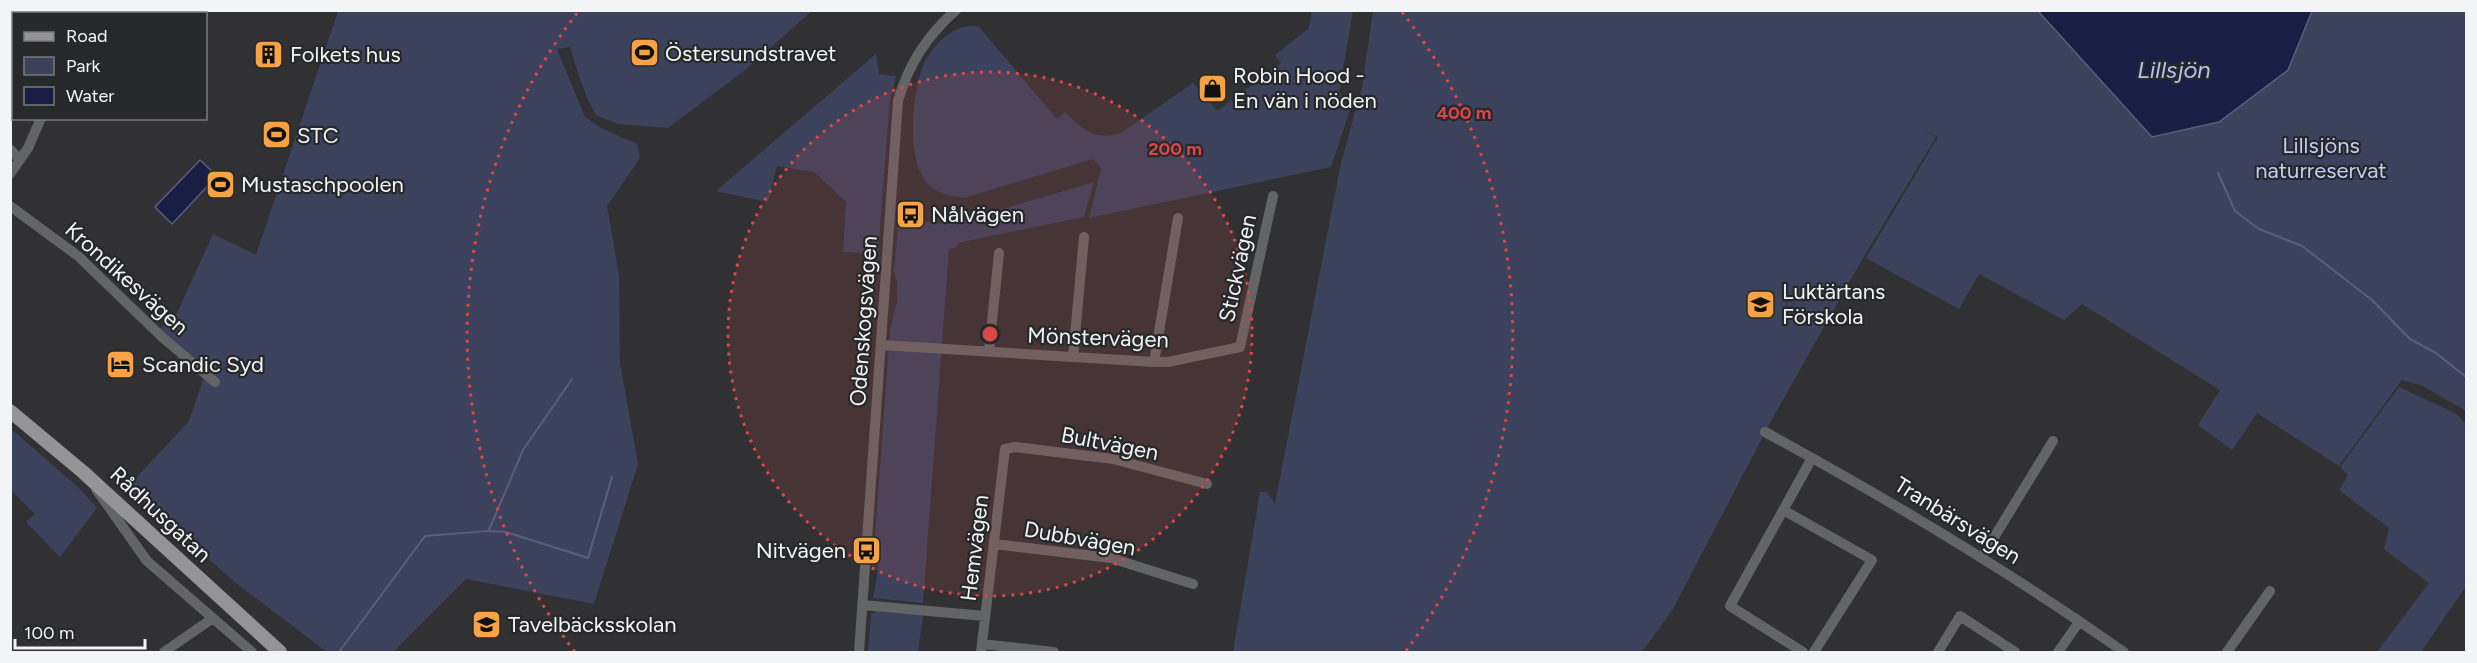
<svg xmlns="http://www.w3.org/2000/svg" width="2477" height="663" viewBox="0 0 2477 663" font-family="Figtree,sans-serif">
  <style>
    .green { fill: #3c425c }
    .water { fill: #191e45; stroke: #5a5e7a; stroke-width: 1.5 }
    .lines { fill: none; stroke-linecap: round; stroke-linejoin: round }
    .stream { stroke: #5a5e7a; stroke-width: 2 }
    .minor { stroke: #636465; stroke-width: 10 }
    .major { stroke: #949497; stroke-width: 14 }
    .ring { fill: none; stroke: #da4747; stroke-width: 3; stroke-dasharray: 3 6 }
    .labels { text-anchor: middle; stroke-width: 4.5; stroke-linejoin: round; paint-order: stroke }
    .poi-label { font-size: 22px; fill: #f3f4f5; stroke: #27282a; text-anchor: start }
    .park-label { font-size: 22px; fill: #c3cdf9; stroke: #27282a }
    .street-label { font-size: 22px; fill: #f3f4f5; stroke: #27282a }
    .water-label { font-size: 24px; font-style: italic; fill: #b2bff8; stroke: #27282a }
    .centre { fill: #da4747; stroke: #27282a; stroke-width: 3 }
    .ring-label { font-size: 18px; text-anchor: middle; font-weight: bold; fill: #da4747; stroke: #27282a; stroke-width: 4.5; stroke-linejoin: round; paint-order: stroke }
  </style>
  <rect width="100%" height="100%" fill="#313134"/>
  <path class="green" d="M11,10L68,11L67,13L14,14V93H11Z
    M338,11H812L744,71L668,128L618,124L596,115C584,94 577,71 570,47L557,49L585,117L601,128L637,144L640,158L607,206L619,276L620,363L638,464L594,604L466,579L393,652H327L236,583L127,488L189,421L205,374L157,332L177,313L213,234L256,255Z
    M1312,11H1353L1339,92L1350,110L1331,167L1089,218L1101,168L1093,159L964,198C952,196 940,195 930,186C905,164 912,93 923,66C932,45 956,21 979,27L1057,119L1065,112C1083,130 1095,141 1121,133L1193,83L1217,111L1281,63L1275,55L1309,28Z
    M1373,11H2466V411L2423,386L2402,380L2339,466L2257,413L2232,450L2198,425L2220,390L2082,304L2064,320L1979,274L1959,309L1866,258L1938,137L1922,129L1936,137L1863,258L1771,421L1673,609L1642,652H1233L1260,492H1267L1275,504L1341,163L1362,87Z
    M876,54L879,74L896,76L890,100L878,254L843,252L846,202L814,172L777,166L768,202L716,191Z
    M1094,182L1084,217L958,243L957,247L949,249L923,603L873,598C877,576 882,557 875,535L890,330L897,301V283L894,270L898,225H902L897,224L902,219L948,224L959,222Z
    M2399,387L2455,413L2466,424V586L2421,652H2377L2429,583L2384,549L2389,528L2339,490L2348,475L2340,467Z
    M10,428L78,487L97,508L60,557L26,522L35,514L11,490Z
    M877,612L923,615L918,652H868L871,614Z"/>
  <path class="water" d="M2038,11H2312L2288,70L2219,122L2152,137Z
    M200,160L217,176L172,224L155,207Z"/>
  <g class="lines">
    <path class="stream" d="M2218,173L2235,211L2259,229L2302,246L2372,300L2410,339L2436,353L2466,377
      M489,530L523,450L572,379
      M339,652L425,536L488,531L506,532L588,558L612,477"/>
    <path class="minor" d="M81,14L82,10
      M10,149L20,160
      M10,174L28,148L41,118
      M10,206L78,256L162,337L215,382
      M881,345L1154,362H1168L1240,347L1273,196
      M989,351L999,253
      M1073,357L1084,237
      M1154,362L1178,218
      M1765,432C1890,500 2007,570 2124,652
      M96,489L147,561L252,652
      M1783,510L1872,560L1814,652
      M994,544L1111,558L1193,584
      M1982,557L2053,441
      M862,605L985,616
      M982,644L1054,652
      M164,652L213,618
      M859,652L898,101C909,63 927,36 956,10
      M981,652L1005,449L1015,447L1113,459L1207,484
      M1803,652L1730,606L1812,458
      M1938,652L1960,616L2015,652
      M2058,652L2079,622
      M2227,652L2270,591"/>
    <path class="major" d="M10,411L83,472L280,652"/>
  </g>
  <circle cx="990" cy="334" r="262" fill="#da4747" fill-opacity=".12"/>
  <g class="ring">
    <circle cx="990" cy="334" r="262"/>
    <path d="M575 652A523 523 0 0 1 578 12M1402 12A523 523 0 0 1 1405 652"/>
  </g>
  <defs>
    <symbol id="stadium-square" viewBox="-11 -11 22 22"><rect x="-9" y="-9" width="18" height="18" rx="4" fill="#f6a247" stroke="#27282a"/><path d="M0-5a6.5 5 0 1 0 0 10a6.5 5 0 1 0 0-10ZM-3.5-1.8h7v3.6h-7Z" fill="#111"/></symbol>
    <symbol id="building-square" viewBox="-11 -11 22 22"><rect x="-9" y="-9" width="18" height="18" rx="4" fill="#f6a247" stroke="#27282a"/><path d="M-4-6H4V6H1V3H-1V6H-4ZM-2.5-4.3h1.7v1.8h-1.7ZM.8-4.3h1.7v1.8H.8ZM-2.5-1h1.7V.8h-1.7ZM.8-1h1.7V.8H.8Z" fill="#111"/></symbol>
    <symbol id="shop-square" viewBox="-11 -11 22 22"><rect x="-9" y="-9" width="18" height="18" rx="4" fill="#f6a247" stroke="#27282a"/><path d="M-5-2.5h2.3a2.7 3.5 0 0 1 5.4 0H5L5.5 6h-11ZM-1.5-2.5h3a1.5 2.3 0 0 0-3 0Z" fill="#111"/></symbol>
    <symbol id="bus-square" viewBox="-11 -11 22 22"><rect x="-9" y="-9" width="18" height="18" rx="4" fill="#f6a247" stroke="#27282a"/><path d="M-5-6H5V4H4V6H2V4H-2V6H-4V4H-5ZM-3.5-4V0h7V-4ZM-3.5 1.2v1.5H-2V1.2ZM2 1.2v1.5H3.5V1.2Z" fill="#111"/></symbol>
    <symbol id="school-square" viewBox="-11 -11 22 22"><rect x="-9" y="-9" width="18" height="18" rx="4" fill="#f6a247" stroke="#27282a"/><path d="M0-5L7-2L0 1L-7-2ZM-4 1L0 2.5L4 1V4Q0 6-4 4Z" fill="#111"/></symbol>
    <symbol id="hotel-square" viewBox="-11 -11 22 22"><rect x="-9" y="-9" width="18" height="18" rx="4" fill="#f6a247" stroke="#27282a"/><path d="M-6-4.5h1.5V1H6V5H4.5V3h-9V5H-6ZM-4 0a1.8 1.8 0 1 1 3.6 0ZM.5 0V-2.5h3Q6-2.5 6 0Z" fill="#111"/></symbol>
  </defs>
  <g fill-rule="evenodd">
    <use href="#stadium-square" x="628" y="36" width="33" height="33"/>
    <use href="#building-square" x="252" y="38" width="33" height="33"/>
    <use href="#shop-square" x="1196" y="72" width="33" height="33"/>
    <use href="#stadium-square" x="260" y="118" width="33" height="33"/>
    <use href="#stadium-square" x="204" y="168" width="33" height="33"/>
    <use href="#bus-square" x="894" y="198" width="33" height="33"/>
    <use href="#school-square" x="1744" y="288" width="33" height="33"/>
    <use href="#hotel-square" x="104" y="348" width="33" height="33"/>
    <use href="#bus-square" x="850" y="534" width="33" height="33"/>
    <use href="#school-square" x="470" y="608" width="33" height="33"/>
  </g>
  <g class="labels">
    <g class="poi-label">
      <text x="665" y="61">Östersundstravet</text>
      <text x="290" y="62">Folkets hus</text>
      <text x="1233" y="83">Robin Hood -<tspan x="1233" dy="25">En vän i nöden</tspan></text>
      <text x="297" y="143">STC</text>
      <text x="241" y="192">Mustaschpoolen</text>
      <text x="931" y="222">Nålvägen</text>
      <text x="1782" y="299">Luktärtans<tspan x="1782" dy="25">Förskola</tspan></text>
      <text x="142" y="372">Scandic Syd</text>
      <text x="846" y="558" text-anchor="end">Nitvägen</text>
      <text x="508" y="632">Tavelbäcksskolan</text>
    </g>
    <g class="park-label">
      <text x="2321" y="153">Lillsjöns<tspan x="2321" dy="25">naturreservat</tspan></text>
    </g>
    <g class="street-label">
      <text transform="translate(1237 268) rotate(-78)" y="8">Stickvägen</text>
      <text transform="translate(127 278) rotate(42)" y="8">Krondikesvägen</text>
      <text transform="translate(863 321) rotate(-86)" y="8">Odenskogsvägen</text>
      <text transform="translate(1098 337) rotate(2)" y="8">Mönstervägen</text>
      <text transform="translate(1110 443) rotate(11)" y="8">Bultvägen</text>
      <text transform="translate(161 514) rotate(43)" y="8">Rådhusgatan</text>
      <text transform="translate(1958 520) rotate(32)" y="8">Tranbärsvägen</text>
      <text transform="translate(1080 538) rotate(10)" y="8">Dubbvägen</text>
      <text transform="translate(974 548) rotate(-83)" y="8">Hemvägen</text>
    </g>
    <g class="water-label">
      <text x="2174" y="78">Lillsjön</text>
    </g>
  </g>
  <circle cx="990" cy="334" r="9" class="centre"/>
  <g class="ring-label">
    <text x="1464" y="119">400 m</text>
    <text x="1175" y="155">200 m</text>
  </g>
  <rect width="2477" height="663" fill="none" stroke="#f3f4f5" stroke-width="24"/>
  <rect x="12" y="12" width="195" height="108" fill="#27282a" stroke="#797a7b" stroke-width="1.5"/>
  <rect x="24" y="32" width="30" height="9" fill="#949497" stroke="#797a7b" stroke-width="1.5"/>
  <text x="66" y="42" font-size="18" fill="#f3f4f5">Road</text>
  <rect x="24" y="57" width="30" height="18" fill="#3c425c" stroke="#797a7b" stroke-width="1.5"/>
  <text x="66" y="72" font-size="18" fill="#f3f4f5">Park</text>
  <rect x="24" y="87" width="30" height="18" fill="#191e45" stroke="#797a7b" stroke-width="1.5"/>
  <text x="66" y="102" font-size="18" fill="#f3f4f5">Water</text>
  <path d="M15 639v9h130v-9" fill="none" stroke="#f3f4f5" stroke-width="3"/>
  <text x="24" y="639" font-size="18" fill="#f3f4f5" stroke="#27282a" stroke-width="4.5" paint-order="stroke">100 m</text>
</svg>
